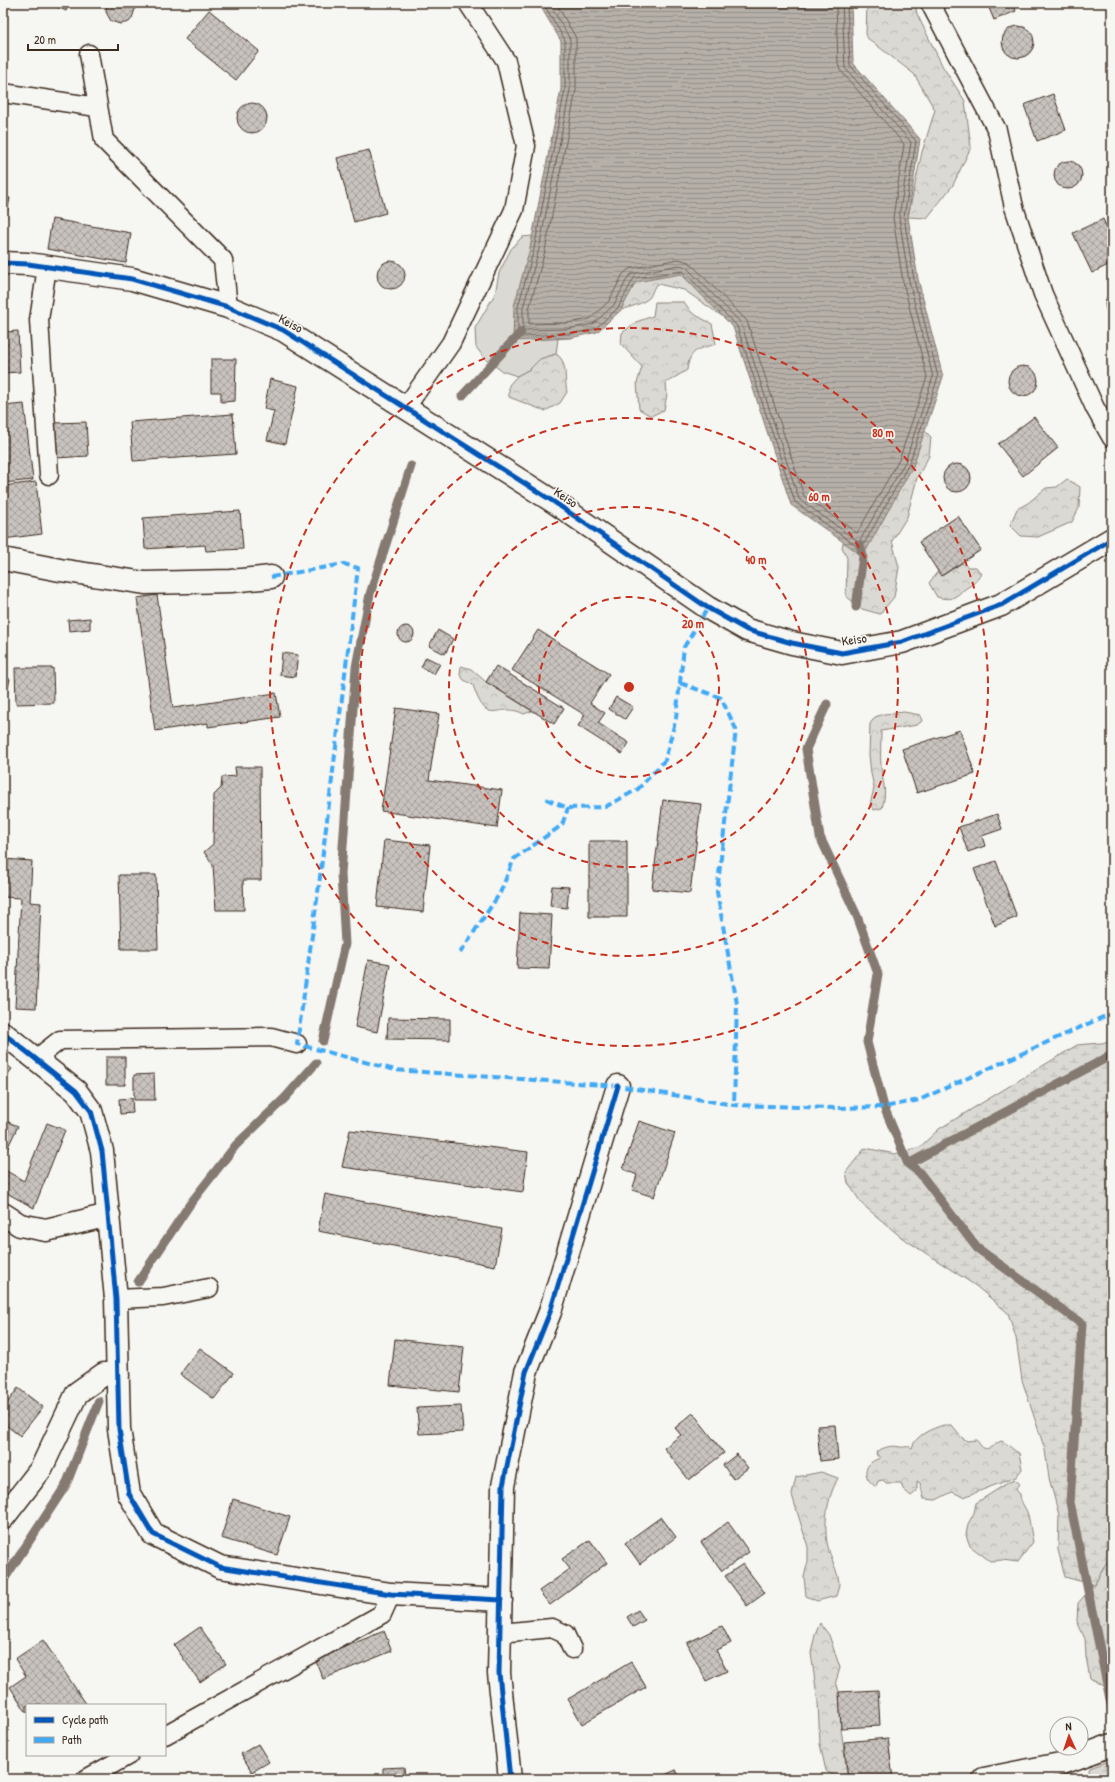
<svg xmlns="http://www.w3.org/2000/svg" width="1115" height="1782" viewBox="0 0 1115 1782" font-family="'Patrick Hand',sans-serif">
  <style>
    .grass { fill: #dad9d3; stroke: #8a8278 }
    .forest { fill: url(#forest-crowns); stroke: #8a8278 }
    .wetland { fill: url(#wetland-marsh); stroke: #8a8278 }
    .water { fill: url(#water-rules); stroke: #857a71 }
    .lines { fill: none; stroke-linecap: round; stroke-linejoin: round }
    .shore { stroke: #6c6056; stroke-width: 1 }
    .stream { stroke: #857a71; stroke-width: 9 }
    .building { fill: url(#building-cross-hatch); stroke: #3b2a1e }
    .lane-casing { stroke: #3b2a1e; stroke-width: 21 }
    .street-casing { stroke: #3b2a1e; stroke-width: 25 }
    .secondary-casing { stroke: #3b2a1e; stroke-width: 25 }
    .lane { stroke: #f6f6f2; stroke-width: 18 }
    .street { stroke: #f6f6f2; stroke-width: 22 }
    .secondary { stroke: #f6f6f2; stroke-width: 22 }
    .quiet { stroke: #3fa9f5; stroke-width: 4; stroke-dasharray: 8 4; stroke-linecap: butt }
    .cycleway-casing { stroke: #f6f6f2; stroke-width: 8 }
    .cycleway { stroke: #0057b8; stroke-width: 5 }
    .ring { fill: none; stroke: #c8321e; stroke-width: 2; stroke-dasharray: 7 5 }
    .labels { text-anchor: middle; stroke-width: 3.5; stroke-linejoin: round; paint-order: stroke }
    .street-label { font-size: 13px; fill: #3b2a1e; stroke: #f6f6f2 }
    .centre { fill: #c8321e; stroke: #f6f6f2; stroke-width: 2 }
    .ring-label { font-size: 12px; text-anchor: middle; font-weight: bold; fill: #c8321e; stroke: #f6f6f2; stroke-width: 3.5; stroke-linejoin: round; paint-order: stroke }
  </style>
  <defs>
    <pattern id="forest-crowns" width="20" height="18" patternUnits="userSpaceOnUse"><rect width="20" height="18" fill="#dad9d3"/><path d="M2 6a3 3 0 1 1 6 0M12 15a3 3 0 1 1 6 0" fill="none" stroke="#bcbab5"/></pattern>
    <pattern id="wetland-marsh" width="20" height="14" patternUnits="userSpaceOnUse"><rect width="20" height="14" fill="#dad9d3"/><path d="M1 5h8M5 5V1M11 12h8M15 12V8" fill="none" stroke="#bcbab5"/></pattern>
    <pattern id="water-rules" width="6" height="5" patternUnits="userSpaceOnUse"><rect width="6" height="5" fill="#b6b0a9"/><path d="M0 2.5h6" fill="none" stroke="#958f89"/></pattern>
    <pattern id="building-cross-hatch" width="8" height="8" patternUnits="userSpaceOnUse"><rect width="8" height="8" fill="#c8c3be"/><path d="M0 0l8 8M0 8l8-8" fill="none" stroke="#a49f9a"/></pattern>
  </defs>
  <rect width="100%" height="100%" fill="#f6f6f2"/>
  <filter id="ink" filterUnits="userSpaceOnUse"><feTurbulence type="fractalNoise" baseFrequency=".025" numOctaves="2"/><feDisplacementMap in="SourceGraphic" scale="8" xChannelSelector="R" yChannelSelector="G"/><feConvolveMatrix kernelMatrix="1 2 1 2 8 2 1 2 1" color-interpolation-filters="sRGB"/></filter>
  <g filter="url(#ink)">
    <path class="grass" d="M533,236L530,248L559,331L556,354L540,359L530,369L517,376L502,371L485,359L476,347L475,328L495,294L499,273L511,249L522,237Z"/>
    <path class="forest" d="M867,3H915L917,14L943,67L965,101L971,147L953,185L927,218L908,217L922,152L935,110L914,74L866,37Z
      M671,252L722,316L684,290L658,284C652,287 653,294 649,298C642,304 630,307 621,310L610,294Z
      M655,302H684L692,313L712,324L716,344C697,350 690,349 687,370L666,383L667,394L664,410L651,416L639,409L637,383L642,367L621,344L622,333L636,322L653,316Z
      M556,354C568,361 564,379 567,392L560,403L545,411L509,397V385L517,376L530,369L540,359Z
      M919,425L931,437L929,456L917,478L907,517L892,541L899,567L894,597L880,614L862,609L846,596L847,558L842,547L845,536Z
      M1067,479L1080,487L1079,508L1072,522L1038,537L1021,536L1010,525L1017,509L1028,503L1046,488L1057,487Z
      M962,563L968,567H976L981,574C976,582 973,584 965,589C953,598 953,601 937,597L929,583L938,571L942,576Z
      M461,666L471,669L486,682L532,711L524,714C497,700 488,731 473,685L464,680L460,675Z
      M904,712L920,715L922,721L917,725L881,731C881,742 880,755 881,766C882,784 888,788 882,808L874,810L870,805L874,788L871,773L869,755L870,724L875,717L884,714Z
      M944,1425H951L961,1437L967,1441L977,1440C985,1455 990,1447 1001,1441C1008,1443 1012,1450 1019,1453L1022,1469L1016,1477L964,1497L952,1492L936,1500L924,1499L920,1483L917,1481V1491L911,1496L903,1489L901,1483H886L883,1480L878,1481L876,1487C861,1476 863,1464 880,1458V1456H877L876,1452C884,1447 891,1445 900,1447C905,1448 907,1445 912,1448C915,1435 933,1428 944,1425Z
      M821,1472L838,1478C827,1498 823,1525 828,1547C831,1559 838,1572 839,1583C839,1587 837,1592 836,1596L817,1601L806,1596L804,1577L808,1561V1547L792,1495L796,1477Z
      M1015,1480L1019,1483L1016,1490L1020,1494C1020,1503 1026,1507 1028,1515C1030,1523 1031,1533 1033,1542L1018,1562L1002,1560L990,1561L970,1546L966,1535L968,1524L974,1513L976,1503L1009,1482Z
      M1112,1553V1692L1090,1678L1086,1657L1085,1639L1077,1621L1078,1603L1094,1585Z
      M820,1623L829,1635L840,1668L836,1681L839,1692L841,1728L847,1774L835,1776L826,1771L820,1744L818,1703L811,1653L815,1635Z"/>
    <path class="wetland" d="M1112,1042V1553L1094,1585L1065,1577L1058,1550L1059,1515L1049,1478L1045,1450L1022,1380L1016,1338L1008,1313L976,1286L901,1237L862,1204L848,1183L846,1172L865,1148L895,1154L920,1147L939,1129L1077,1045Z
      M1112,1760V1779H1085L1090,1768Z"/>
    <path class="water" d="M536,3H851L853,63L920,139L908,217L918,279L943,377L913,466L863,556L791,505L733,327L681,274L636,282L621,310L597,332L570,338L513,341L514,306L530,248L561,89V41L539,4Z"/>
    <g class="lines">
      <path class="shore" d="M543,3L565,40V89L534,249L518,307V336L569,334L595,329L618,308L634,278L683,271L737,326L795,502L861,549L909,464L938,377L914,280L904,217L916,141L850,65L847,3
        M549,3L570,39V90L539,249L523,308V330L568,329L593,324L614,305L628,277L632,274L679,265L686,267L741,323L799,499L859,542L905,462L933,377L909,281L899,217L911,142L845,68L842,3
        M556,3L576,38V90L545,251L529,309V324L568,323L590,319L609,301L623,274L629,269L678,259L689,262L747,321L804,496L857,533L899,460L927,377L903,282L893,218L904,144L840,70L838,64L836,3"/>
      <path class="stream" d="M462,396L521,332
        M856,607L863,556L860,545
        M827,704L806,749L820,837L857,916L878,974L867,1042L884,1107L908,1164L919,1172L977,1248L1082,1324L1070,1502L1112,1709
        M323,1041L345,944L341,874L356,667L370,594L411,466
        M908,1164L1112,1055
        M138,1282L190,1204L236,1145L285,1098L316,1063
        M3,1581L66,1485L99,1401"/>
    </g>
    <path class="building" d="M49,3H70L66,11Z
      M107,3H134L135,9L132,18L129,22L120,24L111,21L106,12Z
      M987,3H1013L1016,11L994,20Z
      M209,10L259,51L236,80L185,39Z
      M1002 42a16 16 0 1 1 32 0a16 16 0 1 1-32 0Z
      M1053,94L1066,130L1037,141L1024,105Z
      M237 118a15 15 0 1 1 30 0a15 15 0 1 1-30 0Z
      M369,150L386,213L354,222L337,158Z
      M1054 175a14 14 0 1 1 28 0a14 14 0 1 1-28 0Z
      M3,197L10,198L3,232Z
      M52,219L131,233L126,263L47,249Z
      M1103,219L1112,240V263L1092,273L1073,233Z
      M377 275a14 14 0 1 1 28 0a14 14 0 1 1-28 0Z
      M1112,291V317L1106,310L1105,304L1106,299Z
      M3,318H5V332L18,331L20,372L3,373Z
      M211,359H236L235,401L221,402V392H211Z
      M1008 381a15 15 0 1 1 30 0a15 15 0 1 1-30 0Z
      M270,379L298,386L285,444L267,440L274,411L264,409Z
      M24,404L33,480L3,483V406Z
      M233,414L236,454L133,461L130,422Z
      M1034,417L1058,448L1023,476L998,444Z
      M86,422L88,456L56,458L55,423Z
      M943 478a14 14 0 1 1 28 0a14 14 0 1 1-28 0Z
      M36,482L42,534L3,539V486Z
      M240,511L243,549L206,551L205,545L145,549L143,518Z
      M958,516L981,550L941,576L919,542Z
      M157,595L173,708L276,693L280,717L208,727V723L155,731L137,598Z
      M90,618V629L69,631L68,620Z
      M398 634a8 8 0 1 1 16 0a8 8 0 1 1-16 0Z
      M438,630L453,639L445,654L429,646Z
      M538,630L609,674L590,703L605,713L598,723L629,743L622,754L578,726L585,715L512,670Z
      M282,653L298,655L295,677L280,675Z
      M426,657L440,664L434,674L421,667Z
      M496,666L564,708L554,724L486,682Z
      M15,668H53L54,703L16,704Z
      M3,678L10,679L6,697H3Z
      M616,697L633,707L625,719L609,709Z
      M396,708L439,714L429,780L502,790L497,828L381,811Z
      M960,730L975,774L917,793L902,749Z
      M235,767H260L261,880H243L244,910H216L213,865L204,852L213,844L214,795L221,788L222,777L236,776Z
      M663,800L701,804L690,893L652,889Z
      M997,814L1002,829L982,836L985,846L968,852L959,827Z
      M384,840L430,845L423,912L377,907Z
      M589,841H627V917H589Z
      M3,859L32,861L30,902L41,903L36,1008L15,1007L21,898L3,897Z
      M996,861L1017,917L995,926L974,869Z
      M119,875H156L158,949H121Z
      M552,886L569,887L567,908L550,906Z
      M520,913L552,915L549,969L517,968Z
      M368,960L390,964L377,1032L355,1027Z
      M388,1018L450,1019V1040L387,1039Z
      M106,1057H125V1085H106Z
      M3,1062L12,1069L3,1080Z
      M154,1074L155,1100H134V1075Z
      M132,1098L133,1113L120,1114L119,1099Z
      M3,1120L18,1126L3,1157Z
      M639,1121L675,1133L654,1197L632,1190L637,1175L623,1169Z
      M47,1123L65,1130L34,1208L3,1191V1169L24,1181Z
      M350,1130L528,1152L523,1192L342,1167Z
      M325,1194L502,1229L495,1266L318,1231Z
      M395,1339L464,1347L459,1392L390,1385Z
      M200,1348L234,1373L214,1399L180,1374Z
      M18,1388L43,1407L20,1436L3,1423V1409Z
      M461,1406L463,1432L419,1434L417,1408Z
      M693,1413L724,1453L689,1480L664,1448L681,1435L675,1428Z
      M835,1425L838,1459L820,1461L817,1426Z
      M737,1454L748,1468L733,1479L723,1465Z
      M233,1499L290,1517L277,1555L221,1538Z
      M661,1517L676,1537L640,1564L625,1543Z
      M728,1522L749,1552L722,1571L701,1542Z
      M590,1540L607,1563L550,1605L539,1591L570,1569L562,1559Z
      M743,1564L765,1593L747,1606L725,1576Z
      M638,1610L645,1620L633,1627L627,1617Z
      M722,1626L731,1643L716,1650L727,1671L706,1681L687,1643Z
      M200,1627L226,1664L200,1682L174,1645Z
      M384,1631L392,1651L323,1679L315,1659Z
      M43,1640L78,1692L87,1705H27V1713L10,1687L26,1676L15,1659Z
      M631,1662L646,1687L582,1724L568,1699Z
      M878,1690L880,1726L841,1728L839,1692Z
      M888,1738L893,1779H848L844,1742Z
      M258,1744L269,1762L252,1772L241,1754Z
      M404,1767L405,1779H383V1768Z
      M676,1770L681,1779H658V1778Z"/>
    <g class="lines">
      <defs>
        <path id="lane" d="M930,3L997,130L1014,207L1043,294L1095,408L1112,438
          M89,54L104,140L223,260L228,307
          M3,93L97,107
          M47,267L39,320L49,475
          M406,407L451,343L514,210L526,146L506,61L468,3
          M36,1059L60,1040L271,1037L297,1044
          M116,1299L163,1297L209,1288
          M500,1633L552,1628L565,1634L572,1649
          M165,1735L382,1614L391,1594
          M86,1779L129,1755"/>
        <path id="street" d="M3,559L60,570L145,583L231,581L271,577
          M3,1033L76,1091L91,1111L102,1151L116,1299L119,1429L129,1494L153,1534L220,1567L391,1594L501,1600
          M3,1214L20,1225L46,1230L109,1215
          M3,1518L41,1469L77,1393L104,1374L118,1375
          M510,1779L499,1673L503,1486L526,1372L550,1312L618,1086
          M984,1779L1060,1764L1112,1745"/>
        <path id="secondary" d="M3,263L28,264L132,279L228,307L283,330L554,502L708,608L747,630L792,643L842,653L902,642L1001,605L1112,539"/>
      </defs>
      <use href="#lane" class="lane-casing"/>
      <use href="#street" class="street-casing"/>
      <use href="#secondary" class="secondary-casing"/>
      <use href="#lane" class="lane"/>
      <use href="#street" class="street"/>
      <use href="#secondary" class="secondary"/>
      <path class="quiet" d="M271,577L344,564L358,568L319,885L297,1044L395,1070L618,1086L734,1105L834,1108L884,1107L919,1100L1112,1013
        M680,683L721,698L736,729L717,892L737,1004L734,1105
        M546,799L568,808L605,807L638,789L665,760L676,718L684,647L708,608
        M460,953L500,893L514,859L562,825L568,808"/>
      <defs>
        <path id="cycleway" d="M3,263L28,264L132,279L228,307L283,330L554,502L708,608L747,630L792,643L842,653L902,642L1001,605L1112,539
          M3,1033L76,1091L91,1111L102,1151L116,1299L119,1429L129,1494L153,1534L220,1567L391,1594L501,1600
          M510,1779L499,1673L503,1486L526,1372L550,1312L618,1086"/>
      </defs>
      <use href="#cycleway" class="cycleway-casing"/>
      <use href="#cycleway" class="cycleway"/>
    </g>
  </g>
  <g class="ring">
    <circle cx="629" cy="687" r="90"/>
    <circle cx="629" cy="687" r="180"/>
    <circle cx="629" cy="687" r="269"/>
    <circle cx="629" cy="687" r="359"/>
  </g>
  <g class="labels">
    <g class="street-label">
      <text transform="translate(291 323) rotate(28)" y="5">Keiso</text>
      <text transform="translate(566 497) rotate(34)" y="5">Keiso</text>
      <text transform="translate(854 639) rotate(-8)" y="5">Keiso</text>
    </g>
  </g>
  <circle cx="629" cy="687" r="6" class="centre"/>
  <g class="ring-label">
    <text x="883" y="437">80 m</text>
    <text x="819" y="501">60 m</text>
    <text x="756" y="564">40 m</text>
    <text x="693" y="628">20 m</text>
  </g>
  <rect width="1115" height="1782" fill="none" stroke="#f6f6f2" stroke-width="16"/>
  <rect x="8" y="8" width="1099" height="1766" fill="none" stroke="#3b2a1e" stroke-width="1.5" filter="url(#ink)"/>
  <rect x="26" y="1704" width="140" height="52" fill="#f6f6f2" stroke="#aba49d"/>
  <rect x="34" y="1717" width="20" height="6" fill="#0057b8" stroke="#aba49d"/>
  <text x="62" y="1724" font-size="12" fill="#3b2a1e">Cycle path</text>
  <rect x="34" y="1737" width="20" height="6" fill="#3fa9f5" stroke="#aba49d"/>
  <text x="62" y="1744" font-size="12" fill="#3b2a1e">Path</text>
  <g transform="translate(1069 1736) rotate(357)"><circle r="19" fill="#f6f6f2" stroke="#aba49d"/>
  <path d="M0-3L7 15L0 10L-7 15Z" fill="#c8321e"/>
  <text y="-6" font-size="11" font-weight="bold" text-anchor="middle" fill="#3b2a1e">N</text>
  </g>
  <path d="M28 44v6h90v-6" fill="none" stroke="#3b2a1e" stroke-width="2"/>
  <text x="34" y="44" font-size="12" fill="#3b2a1e" stroke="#f6f6f2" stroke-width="3" paint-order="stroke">20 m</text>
</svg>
